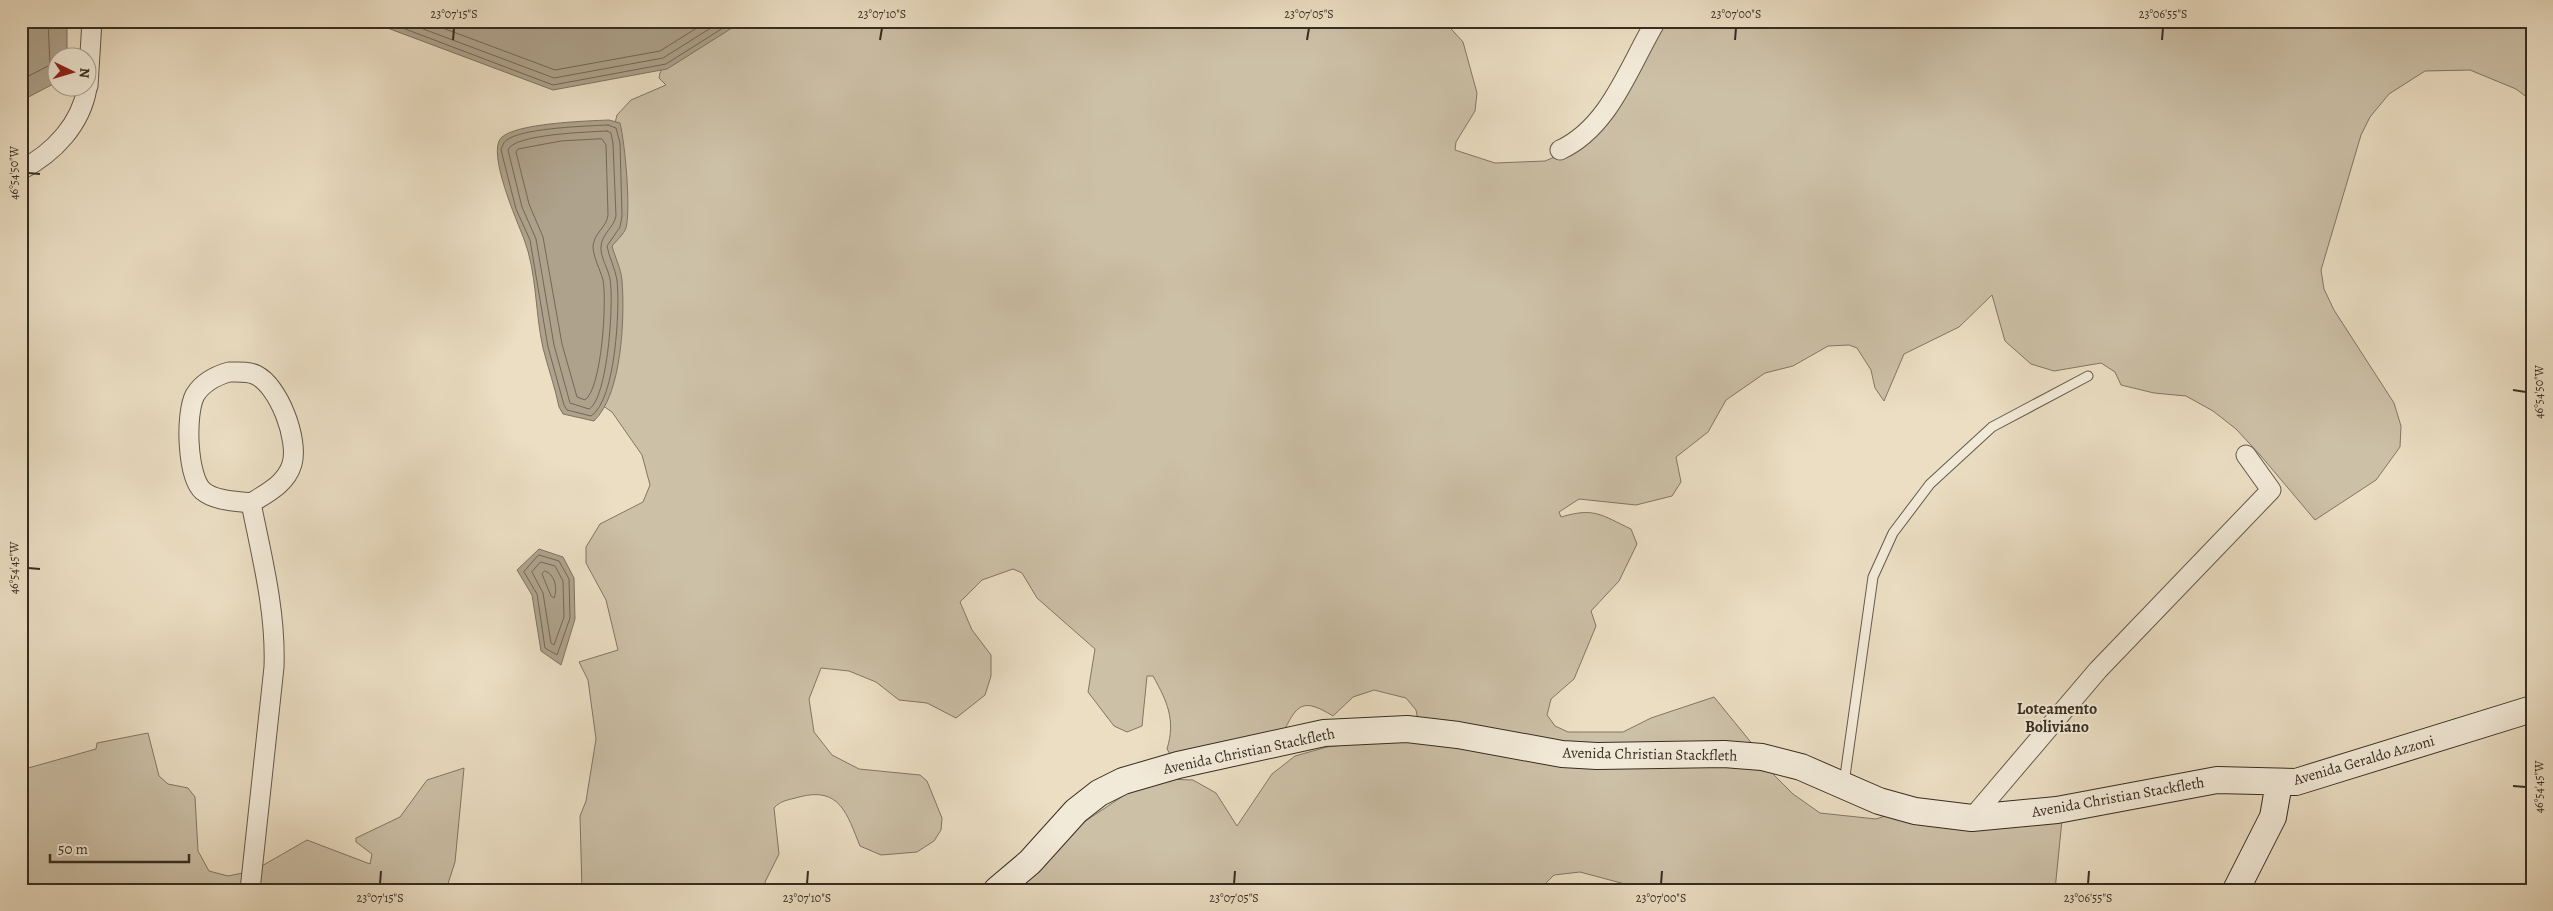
<svg xmlns="http://www.w3.org/2000/svg" width="2553" height="911" viewBox="0 0 2553 911" font-family="Alegreya,serif">
  <style>
    .green { fill: #ccc0a7; stroke: #827664 }
    .water { fill: #aea28c; stroke: #7e7361 }
    .lines { fill: none; stroke-linecap: round; stroke-linejoin: round }
    .shore { stroke: #726856; stroke-width: 1 }
    .lane-casing { stroke: #64594a; stroke-width: 11 }
    .street-casing { stroke: #64594a; stroke-width: 21 }
    .secondary-casing { stroke: #372d21; stroke-width: 28 }
    .lane { stroke: #f2ead8; stroke-width: 9 }
    .street { stroke: #f2ead8; stroke-width: 19 }
    .secondary { stroke: #f2ead8; stroke-width: 26 }
    .ticks { fill: none; stroke: #372d21; stroke-width: 2 }
    .labels { text-anchor: middle; stroke-width: 4; stroke-linejoin: round; paint-order: stroke }
    .street-label { font-size: 15px; fill: #372d21; stroke: #f2ead8 }
    .neighbourhood-label { font-size: 16px; font-weight: bold; fill: #372d21; stroke: #f2ead8 }
    .neatline { fill: none; stroke: #372d21; stroke-width: 2 }
    .ticks-label { font-size: 12px; text-anchor: middle; fill: #372d21 }
  </style>
  <rect width="100%" height="100%" fill="#ebdec3"/>
  <filter id="stains"><feTurbulence type="fractalNoise" baseFrequency=".004" numOctaves="4"/><feColorMatrix values="0 0 0 0 .2 0 0 0 0 .09 0 0 0 0 .02 0 0 0 .5 -.17"/></filter>
  <radialGradient id="worn" r=".72"><stop offset=".6" stop-color="#630" stop-opacity="0"/><stop offset="1" stop-color="#630" stop-opacity=".3"/></radialGradient>
  <path class="green" d="M685,21H1444L1463,42L1477,93L1475,111L1456,142L1455,150L1495,163L1545,161L1578,147L1650,21H2532V101L2516,89L2470,70L2425,71L2389,94L2370,117L2361,135L2321,270L2324,289L2334,310L2394,403L2401,426L2400,447L2376,480L2315,520L2261,456L2236,429L2213,411L2186,396L2154,393L2121,385L2115,372L2101,363L2054,371L2031,364L2005,341L1992,295L1959,327L1904,354L1884,401L1875,388L1871,370L1857,348L1849,345L1828,346L1793,366L1765,373L1726,400L1708,432L1676,457L1681,482L1672,496L1636,505L1579,499L1559,512L1561,517C1595,507 1601,515 1631,529L1637,544L1619,581L1591,611L1596,626L1574,679L1551,699L1547,715L1555,726L1568,732H1623L1651,718L1714,697L1754,746L1771,772L1793,794L1820,813L1876,819L1897,812L2062,820L2055,890H1647L1580,872L1554,875L1545,884L1546,890H1013L1084,822L1126,794L1168,779L1193,780L1216,793L1237,826L1272,774L1295,756L1327,747L1407,737L1419,726L1416,710L1406,698L1374,690L1353,697L1333,716C1302,697 1297,704 1282,735L1170,754L1167,749C1176,720 1167,701 1153,676H1147L1142,726L1127,732L1114,726L1088,692L1095,649L1037,598L1022,573L1013,569L982,580L960,602L972,630L991,655V676L985,695L956,718L927,703L899,700L876,682L849,671L821,668L809,699L814,732L832,755L859,769L920,775L927,781L942,818L941,830L934,841L917,852L881,855L860,846C847,814 840,786 799,797C789,800 781,800 774,808L779,854L765,882L767,890H582L580,816L586,801L596,739L588,680L579,662L618,650L606,600L586,563V547L600,524L643,502L650,485L642,455L612,412L561,377L589,228L617,115L631,100L666,85L659,78L660,73Z
    M148,733L159,776L168,784L188,788L195,797L198,851L209,871L228,876L253,871L307,840L370,864L372,854L356,842V838L400,817L427,780L464,768L455,862L446,890H21V770L96,749L97,743Z"/>
  <path class="water" d="M21,21H67V57L58,58L57,82L21,101Z
    M306,21H743L667,69L553,90L382,26Z
    M609,120L620,123C625,143 631,209 626,228C624,234 616,241 612,246C615,257 621,269 622,280C625,318 622,394 594,421L563,414L559,407C555,387 548,368 543,348C535,313 537,273 524,239C517,221 487,153 501,138C515,123 587,121 609,120Z
    M539,549L563,557L574,578L575,619L561,665L541,651L532,595L517,570Z"/>
  <g class="lines">
    <path class="shore" d="M384,21L553,85L666,64L734,21
      M402,21L554,78L663,58L722,21
      M424,21L555,70L660,51L708,21
      M21,80L50,65L48,21
      M608,125L616,128L620,143L622,216L620,227L607,246C609,257 615,268 617,280C620,307 616,400 591,416L567,410L564,405L548,347L530,240L516,209L501,150C503,144 504,141 510,138C529,128 585,126 608,125Z
      M607,131L611,133L613,144L616,216C614,227 602,234 601,246C600,257 608,268 610,279C614,301 608,398 589,409L570,403L554,345L536,239L522,207L508,150C513,134 590,132 607,131Z
      M602,139L606,145L608,215C607,227 594,233 593,246C593,257 600,269 603,280C607,300 602,388 585,400L577,397L562,344L543,237L529,204L516,152L518,149L561,141Z
      M539,555L559,561L569,579L570,618L557,655L545,648L537,594L524,572Z
      M541,562L555,566L563,581L564,617L554,645L551,643L543,593L532,572Z
      M545,571C555,574 558,589 554,598L551,596L542,574Z"/>
    <defs>
      <path id="lane" d="M1844,783L1873,577L1893,533L1930,484L1992,427L2088,376"/>
      <path id="street" d="M88,86L92,21
        M1560,150C1610,127 1629,66 1656,21
        M21,170C54,153 81,124 87,88
        M229,372C238,372 248,371 256,375C279,386 299,440 292,464C286,484 267,493 251,503C236,501 215,501 203,491C187,477 185,414 195,395C203,382 215,376 229,372Z
        M1972,818L2098,670L2271,490L2246,455
        M250,890L274,667C276,611 262,558 251,503"/>
      <path id="secondary" d="M997,890L1030,862L1076,811L1099,793L1123,781L1178,765L1324,733L1407,729L1458,735L1562,754L1597,756L1724,754L1762,757L1801,767L1879,801L1915,811L1972,818L2057,810L2217,780L2296,782L2532,709
        M2236,890L2273,817L2279,783"/>
    </defs>
    <use href="#lane" class="lane-casing"/>
    <use href="#street" class="street-casing"/>
    <use href="#secondary" class="secondary-casing"/>
    <use href="#lane" class="lane"/>
    <use href="#street" class="street"/>
    <use href="#secondary" class="secondary"/>
  </g>
  <path class="ticks" d="M453,40L454,28M880,40L882,28M1307,40L1309,28M1735,40L1736,28M2162,40L2163,28M28,173L40,174M2513,390L2526,392M28,568L40,569M2513,786L2526,787M380,884L381,871M807,884L808,871M1234,884L1235,871M1661,884L1662,871M2088,884L2089,871"/>
  <g class="labels">
    <g class="street-label">
      <text transform="translate(1249 751) rotate(-12)" y="5">Avenida Christian Stackfleth</text>
      <text transform="translate(1650 754) rotate(1)" y="5">Avenida Christian Stackfleth</text>
      <text transform="translate(2364 760) rotate(-16)" y="5">Avenida Geraldo Azzoni</text>
      <text transform="translate(2118 797) rotate(-10)" y="5">Avenida Christian Stackfleth</text>
    </g>
    <g class="neighbourhood-label">
      <text x="2057" y="714">Loteamento<tspan x="2057" dy="18">Boliviano</tspan></text>
    </g>
  </g>
  <rect width="2553" height="911" fill="none" stroke="#ebdec3" stroke-width="55"/>
  <g transform="translate(72 72) rotate(95)"><circle r="24" fill="#f2ead8" stroke="#a79e8f"/>
  <path d="M0-4L9 19L0 12L-9 19Z" fill="#8f2418"/>
  <text y="-8" font-size="14" font-weight="bold" text-anchor="middle" fill="#372d21">N</text>
  </g>
  <path d="M50 854v8h139v-8" fill="none" stroke="#372d21" stroke-width="2.5"/>
  <text x="58" y="854" font-size="15" fill="#372d21" stroke="#f2ead8" stroke-width="4" paint-order="stroke">50 m</text>
  <rect x="28" y="28" width="2498" height="856" class="neatline"/>
  <g class="ticks-label">
    <text x="454" y="18">23°07'15"S</text>
    <text x="882" y="18">23°07'10"S</text>
    <text x="1309" y="18">23°07'05"S</text>
    <text x="1736" y="18">23°07'00"S</text>
    <text x="2163" y="18">23°06'55"S</text>
    <text transform="translate(14 173) rotate(-90)" y="4">46°54'50"W</text>
    <text transform="translate(2539 392) rotate(-90)" y="4">46°54'50"W</text>
    <text transform="translate(14 568) rotate(-90)" y="4">46°54'45"W</text>
    <text transform="translate(2539 787) rotate(-90)" y="4">46°54'45"W</text>
    <text x="380" y="902">23°07'15"S</text>
    <text x="807" y="902">23°07'10"S</text>
    <text x="1234" y="902">23°07'05"S</text>
    <text x="1661" y="902">23°07'00"S</text>
    <text x="2088" y="902">23°06'55"S</text>
  </g>
  <rect width="100%" height="100%" filter="url(#stains)"/>
  <rect width="100%" height="100%" fill="url(#worn)"/>
</svg>
